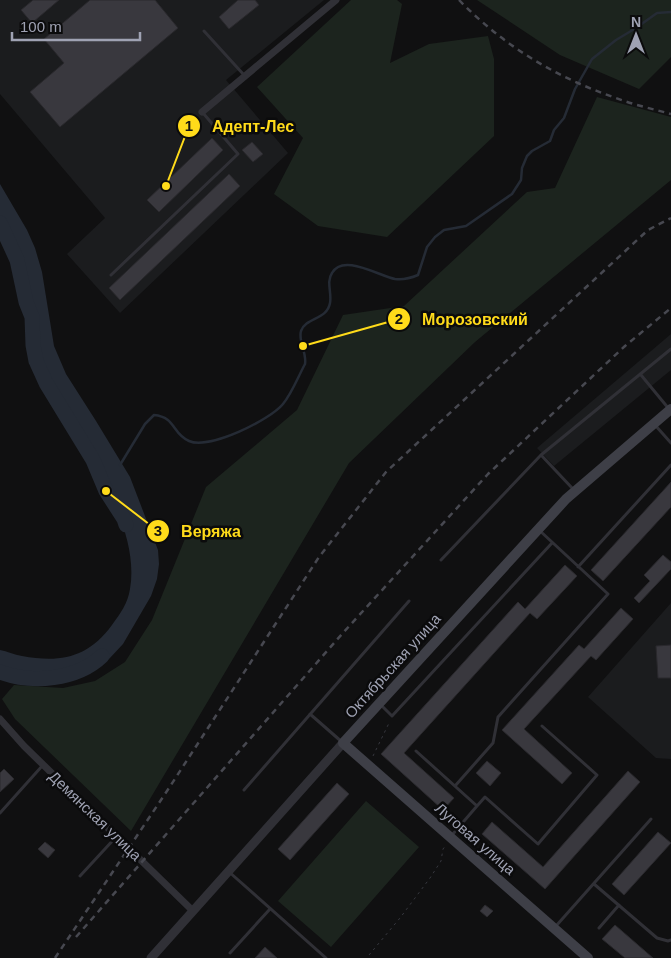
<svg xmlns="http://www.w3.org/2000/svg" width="671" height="958" viewBox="0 0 671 958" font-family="Arial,sans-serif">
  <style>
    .built { fill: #1b1c1e }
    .green { fill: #1c241e }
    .water { fill: #252b35 }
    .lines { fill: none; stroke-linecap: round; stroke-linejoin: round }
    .stream { stroke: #252b35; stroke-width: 2.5 }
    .river { stroke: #252b35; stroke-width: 15 }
    .building { fill: #39383e; stroke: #2a292d }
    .path { stroke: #36373e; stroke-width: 1; stroke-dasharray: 2.5 4; stroke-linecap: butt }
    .service { stroke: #303036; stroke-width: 3 }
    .minor { stroke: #303036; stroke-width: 7 }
    .tertiary { stroke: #303036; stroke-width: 9 }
    .secondary { stroke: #3e3f47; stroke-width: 10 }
    .rail { stroke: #474850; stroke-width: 2.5; stroke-dasharray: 6 5; stroke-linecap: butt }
    .labels { text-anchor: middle; stroke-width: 5; stroke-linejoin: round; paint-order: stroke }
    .street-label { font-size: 15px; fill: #9fa2b3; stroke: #0b0b0c }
    .leader { fill: none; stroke: #ffdb1a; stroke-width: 2 }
    .callout-dot { fill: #ffdb1a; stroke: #0b0b0c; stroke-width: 2 }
    .mark-label { font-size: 15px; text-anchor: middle; font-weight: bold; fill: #111 }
    .callout-label { font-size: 16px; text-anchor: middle; font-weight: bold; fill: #ffdb1a; stroke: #0b0b0c; stroke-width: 5; stroke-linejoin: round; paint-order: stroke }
  </style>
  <rect width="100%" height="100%" fill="#101011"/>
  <path class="built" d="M0,0H324L226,80L288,153L120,313L67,254L105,218L0,94Z
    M671,334V370L554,466L537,448Z
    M671,603V759L656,758L588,697Z"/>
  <path class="green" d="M351,0H397L402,4L390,63L429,44L488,36L494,59V136L387,237L318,226L274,194L303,138L257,87Z
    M477,0H671V57L639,89L560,55Z
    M597,97L671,117V180L475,342L349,463L131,831L15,719L2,699L14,685L63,688L95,681L125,662L152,620L206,487L297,410L343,315L404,306L527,192L555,188Z
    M366,801L419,847L331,947L278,901Z"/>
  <path class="water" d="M0,184L27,230L35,248L42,272L54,346L66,374L96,421L130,477L158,550L159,564L157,579L151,596L123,644L109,659L89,668L66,673L37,676L0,675V650C7,651 14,655 22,656C60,663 88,658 112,625C120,614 128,603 130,589C143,514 61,419 33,351C25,333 32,323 30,307C29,295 24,282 21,270C19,261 18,249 14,241C10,234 2,226 0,218C0,210 0,193 0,184Z"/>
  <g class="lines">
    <path class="stream" d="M120,465L145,424L154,415C176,417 172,434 189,441C209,450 270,420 283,404C292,393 298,377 305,364C307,353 298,341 301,331C306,317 327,320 330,303C332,293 326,282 332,273C343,253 379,276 395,279C403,280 411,278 418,275L427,247L435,237L444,230L466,226L512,194L521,180L522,168L527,156L532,151L550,141L554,130L564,118L575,89L592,59L616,40L636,28L657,13L671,12"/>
    <path class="river" d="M0,223L17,260L26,302L32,317L33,345L36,361L46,383L93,460L106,491L124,519L126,525
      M0,672C32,684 77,680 102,656"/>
  </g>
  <path class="building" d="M33,0H59L32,23L21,10Z
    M90,0H155L178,28L60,127L30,92L64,63L44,39Z
    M238,0H255L259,5L229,29L219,17Z
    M212,138L223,150L159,212L147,200Z
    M252,142L263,154L253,162L242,150Z
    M229,174L240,186L120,300L109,288Z
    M671,482V507L603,581L591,570Z
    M663,555L671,562V569L639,603L634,598L650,581L644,575Z
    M565,565L577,576L537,619L530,613L404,753L454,798L443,810L381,754L518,602L525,609Z
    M621,608L633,619L596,660L591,656L524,729L572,773L562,784L502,730L579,645L584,649Z
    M671,645V678H658L656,646Z
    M487,761L501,773L490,786L476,773Z
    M4,769L14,779L0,792V773Z
    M628,771L640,782L545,889L482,834L492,822L543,867Z
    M337,783L349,794L290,860L278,849Z
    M658,832L671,843L624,895L612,884Z
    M45,842L55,850L48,858L38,849Z
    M485,905L493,911L487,917L480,911Z
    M615,925L653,958H625L602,939Z
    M265,947L277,958H255Z"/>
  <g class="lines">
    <path class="path" d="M373,756L390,721
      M369,955L400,918L430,878L441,861L443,849L446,845"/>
    <path class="service" d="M204,31L244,75
      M111,275L238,154L203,113
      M641,375L669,409
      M655,425L671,443
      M541,455L671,349
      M441,560L541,455L573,489
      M578,567L671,465
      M381,705L392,716L552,543
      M310,714L342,742
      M416,751L477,806L452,835
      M455,786L493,743L498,717L608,594L539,530
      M244,790L409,601
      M477,806L485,797L538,844L597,775L542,726
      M0,813L43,765
      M228,871L326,958
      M80,876L116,837
      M594,884L657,938L668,941L671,940
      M556,926L651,819
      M599,928L619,905
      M230,953L270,909"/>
    <path class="minor" d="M202,112L336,0
      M0,719L24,746L193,911"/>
    <path class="tertiary" d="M151,958L343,743"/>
    <path class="secondary" d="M588,958L343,743L566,499L671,409"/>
    <path class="rail" d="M459,0C504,46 555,77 616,98C634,105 653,109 671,114
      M76,937L342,634L488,474L625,346L671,308
      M55,958L169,788L319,557L386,472L648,230L671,218"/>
  </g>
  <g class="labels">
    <g class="street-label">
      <text transform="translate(393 666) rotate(-48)" y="5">Октябрьская улица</text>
      <text transform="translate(95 816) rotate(44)" y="5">Демянская улица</text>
      <text transform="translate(475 839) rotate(41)" y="5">Луговая улица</text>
    </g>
  </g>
  <path class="leader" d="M166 186L189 126M303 346L399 319M106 491L158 531"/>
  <g class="callout-dot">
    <circle cx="166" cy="186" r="5"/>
    <circle cx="303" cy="346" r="5"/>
    <circle cx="106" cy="491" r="5"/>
    <circle cx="189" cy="126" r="12"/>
    <circle cx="399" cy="319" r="12"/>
    <circle cx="158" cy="531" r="12"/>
  </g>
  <g class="mark-label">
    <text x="189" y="131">1</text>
    <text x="399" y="324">2</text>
    <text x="158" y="536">3</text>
  </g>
  <g class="callout-label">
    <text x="253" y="132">Адепт-Лес</text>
    <text x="475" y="325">Морозовский</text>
    <text x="211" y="537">Веряжа</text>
  </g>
  <g transform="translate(636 35)" stroke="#0b0b0c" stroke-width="4" paint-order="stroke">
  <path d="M0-4L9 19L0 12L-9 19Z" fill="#9fa2b3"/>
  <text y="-8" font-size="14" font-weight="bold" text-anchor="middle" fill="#9fa2b3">N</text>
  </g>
  <path d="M12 32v8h128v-8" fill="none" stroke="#9fa2b3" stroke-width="2.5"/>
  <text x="20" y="32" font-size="15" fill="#9fa2b3" stroke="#0b0b0c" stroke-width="4" paint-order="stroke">100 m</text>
</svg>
